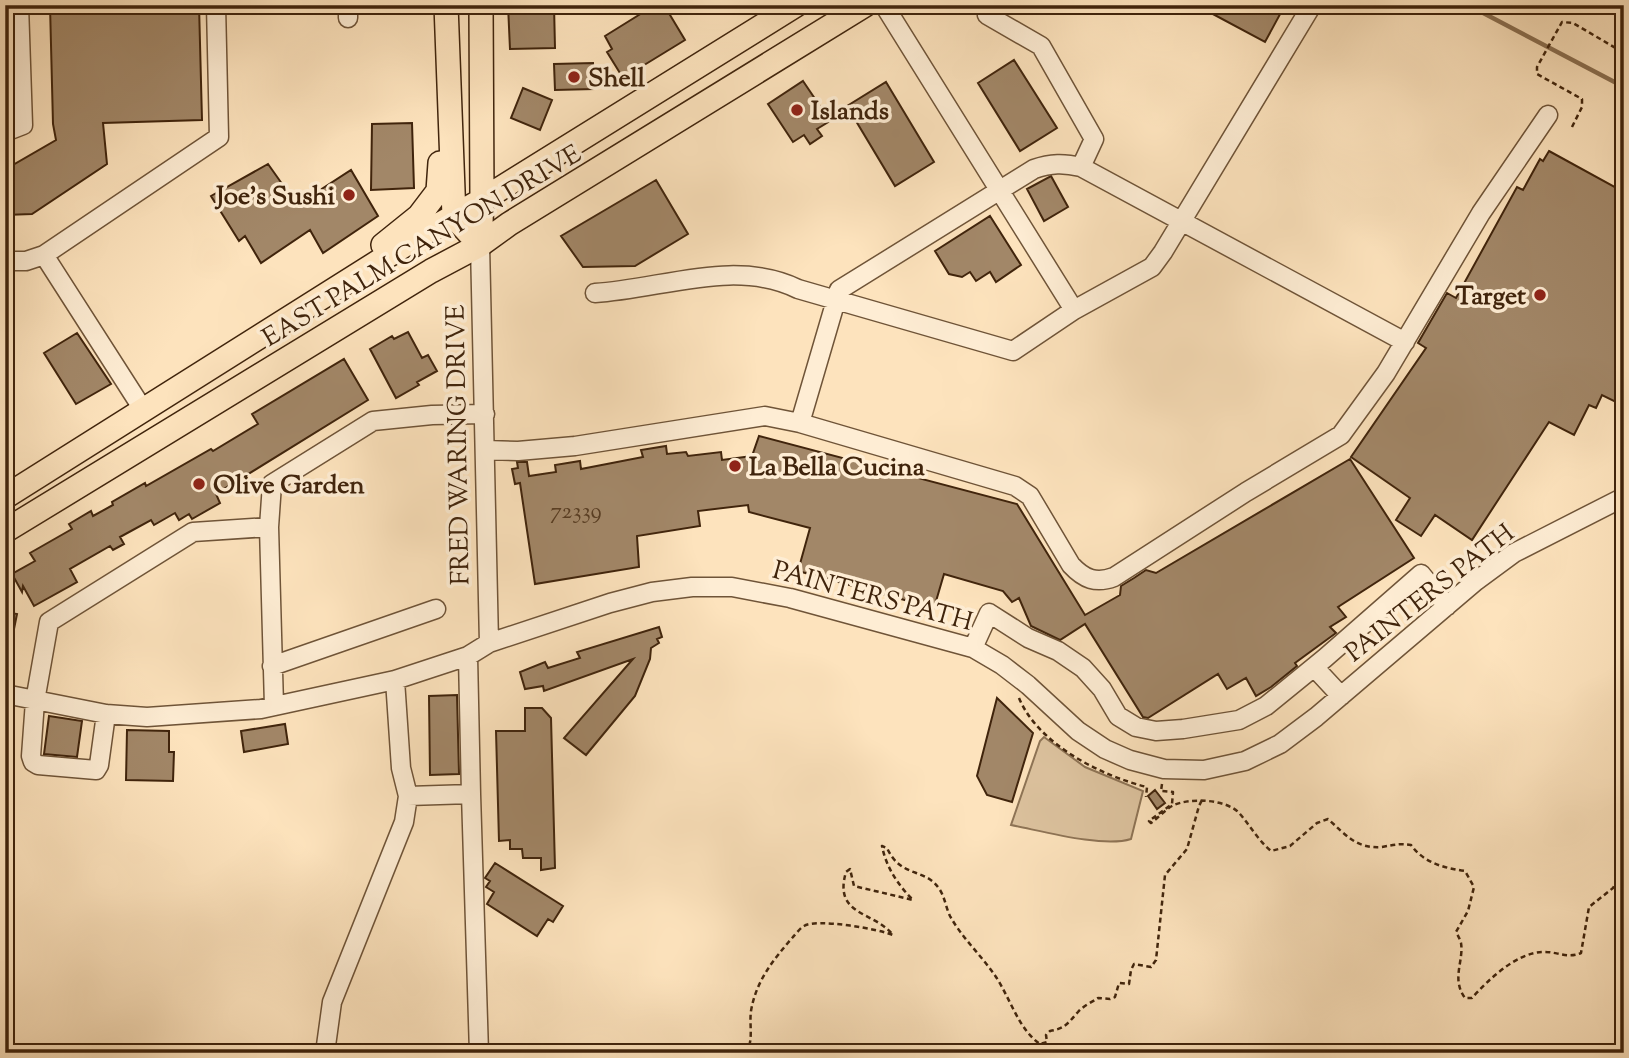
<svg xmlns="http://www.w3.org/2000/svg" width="1629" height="1058" viewBox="0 0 1629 1058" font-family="'Sorts Mill Goudy',serif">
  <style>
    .green { fill: #ddc39f; stroke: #8e7456; stroke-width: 2 }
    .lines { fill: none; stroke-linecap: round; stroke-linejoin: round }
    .stream { stroke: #8b7052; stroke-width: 4.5 }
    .building { fill: #a28768; stroke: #40240c; stroke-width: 2 }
    .minor-casing { stroke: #6f5438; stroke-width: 21 }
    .major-casing { stroke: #40240c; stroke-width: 26 }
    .path { stroke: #40240c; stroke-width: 2.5; stroke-dasharray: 5 3.5; stroke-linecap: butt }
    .minor { stroke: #feedd4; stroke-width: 18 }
    .major { stroke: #fde3bd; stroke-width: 23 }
    .poi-dot { fill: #8f2418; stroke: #feedd4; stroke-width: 2.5 }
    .labels { text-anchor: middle; stroke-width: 7; stroke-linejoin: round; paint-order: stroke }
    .number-label { font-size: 23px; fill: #583d23 }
    .poi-label { font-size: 26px; font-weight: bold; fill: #40240c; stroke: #feedd4; text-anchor: start }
    .street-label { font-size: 26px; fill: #40240c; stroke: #feedd4 }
  </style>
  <rect width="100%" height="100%" fill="#fde3bd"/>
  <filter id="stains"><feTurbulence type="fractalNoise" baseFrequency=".00286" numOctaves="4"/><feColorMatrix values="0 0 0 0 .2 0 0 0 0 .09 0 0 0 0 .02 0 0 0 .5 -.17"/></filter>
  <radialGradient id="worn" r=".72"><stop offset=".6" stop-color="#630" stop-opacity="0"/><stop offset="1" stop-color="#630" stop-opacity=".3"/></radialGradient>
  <path class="green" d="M1044,737L1085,767L1143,791L1131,839C1103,848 1042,831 1011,825L1040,741Z"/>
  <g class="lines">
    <path class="stream" d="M1468,5L1624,87"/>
  </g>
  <path class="building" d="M50,5H199L202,120L103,123L107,164L32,214L5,215V167L11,166L56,140L53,124Z
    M508,5H554L555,48L510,49Z
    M655,5H664L685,40L623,78L607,52L612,49L605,36Z
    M1196,5H1285L1265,42Z
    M1014,60L1057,128L1020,151L978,83Z
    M593,63L594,89L555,90L554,64Z
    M803,81L830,121L817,129L822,136L810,144L804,135L793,142L768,104Z
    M886,82L934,162L895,186L847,106Z
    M523,88L552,100L540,130L511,118Z
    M412,123L414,188L371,190L372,124Z
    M1549,151L1624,192V406L1602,395L1596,408L1589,405L1574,435L1549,422L1472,540L1435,515L1421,536L1396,520L1410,498L1351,457L1426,348L1418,343L1447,293L1456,298L1517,187L1523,190L1540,159L1543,161Z
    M268,164L297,205L351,170L378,216L323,253L310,230L261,263L245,236L239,241L211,196Z
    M1051,176L1068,207L1044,221L1027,189Z
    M656,180L688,234L635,266L583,267L561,236Z
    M990,216L1021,265L996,282L990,272L976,281L970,272L962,277L949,274L935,251Z
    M408,332L422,358L428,355L437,371L417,382L419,385L396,398L370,349L392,336L394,339Z
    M77,333L111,384L76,404L44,353Z
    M344,359L368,400L216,494L220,503L192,519L189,514L179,520L175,513L154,525L151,520L120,537L124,544L113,550L110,546L70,569L77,582L34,606L23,586L22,592L12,574L35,561L30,553L72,529L69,524L91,511L93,516L113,505L112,502L145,483L146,486L211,449L213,451L258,424L252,414Z
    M759,436L1017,504L1085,615L1120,595L1121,586L1134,578L1146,570L1156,573L1350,459L1414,558L1338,607L1346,617L1330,627L1336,633L1295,663L1297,666L1271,687L1256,696L1246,678L1227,689L1218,674L1148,718L1143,717L1085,624L1060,640L1031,626L1019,598L1012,602L1003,591L944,574L934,608L798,571L810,528L749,512L748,505L698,511L700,526L637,536L639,567L535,584L520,483L515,484L512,469L518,468L517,462H527L529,476L556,472L555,465L580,461L581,469L643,457L641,450L666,446L667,454L686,452L688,456L721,452L722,460L752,456Z
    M5,612L17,614L10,649H5Z
    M659,627L662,637L657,639L659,643L651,648L650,659L635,696L586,755L564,738L633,659L544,691L543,686L525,689L520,672L545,662L548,668L580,658L577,652Z
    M457,695L459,774L430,775L429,696Z
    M997,698L1033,733L1012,802L987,795L977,776Z
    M525,708H542L551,718L555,868L541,870V858H523L522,849H510V840L499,841L496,731H525Z
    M49,716L82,721L77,757L44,754Z
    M285,724L288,744L244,752L241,731Z
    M127,730L169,731V752H174L173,781L126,780Z
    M1155,790L1165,803L1157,809L1148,796Z
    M495,863L563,906L553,922L548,919L537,936L487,904L494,892L486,887L490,881L485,878Z"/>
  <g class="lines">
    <defs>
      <path id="minor" d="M348,5V18
        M884,5L1074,310
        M987,15L1041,46L1094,139L1081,167
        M5,132L23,125L19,5
        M480,245L489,643
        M44,255L144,411
        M5,261H26L44,255L219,137L216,5
        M595,293C662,289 735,258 798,289L1013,351L1074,310L1152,267L1163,252L1312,5
        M800,423L839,290L1034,169C1051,163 1064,163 1081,167L1405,342
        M486,450L518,451L575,446L765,416L800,423L1015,486L1030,496L1071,565C1084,579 1096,584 1114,577L1246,492L1341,435L1386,373L1481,213L1548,115
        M973,648L989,613L1028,638L1058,651L1083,668L1102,689L1118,716L1136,727L1156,731L1183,729L1239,720L1266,706L1325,658L1421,574L1447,606
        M272,666L436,609
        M1314,667L1341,696
        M395,680L401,768L408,796L471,794L468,656
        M5,694L106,714L147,717L261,709L395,680L468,656L489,643L610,603L652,592L692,587H732L790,598L973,648L1002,665L1028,685L1078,731L1105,749L1130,760L1164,769L1204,770L1245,761L1280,744L1316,717L1476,581L1514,553L1624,497
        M274,706L269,527L272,484L373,421L432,415L485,414
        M106,714L99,765L96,770L38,765L33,762L31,756L35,701L49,622L193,532L269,527
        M471,794L479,1053
        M325,1053L332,1002L404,822L408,796"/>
      <path id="major" d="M446,5L454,217L480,245
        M383,245L419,216L438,191L440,163
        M480,245L482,200L481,5
        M5,497L416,238L482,200L796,5
        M5,531L431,271L480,245L509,224L865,5"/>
    </defs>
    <use href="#minor" class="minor-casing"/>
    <use href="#major" class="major-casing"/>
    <path class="path" d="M1572,127L1582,107V99L1537,74V67L1562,22L1573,23L1619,50L1624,49
      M1019,698C1038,744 1101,776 1147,787L1146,797
      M1162,784L1161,791L1173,792L1172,804L1149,821L1151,823C1158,818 1165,810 1172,806C1189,797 1228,799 1240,814C1251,827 1258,840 1271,851L1290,846L1317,823L1328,819C1346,835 1356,849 1382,847C1393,845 1400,843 1411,845C1424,863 1444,868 1465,871L1474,887L1468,911L1456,932C1458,936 1460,939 1461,943C1464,961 1451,979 1465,998H1472C1488,980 1516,953 1542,952C1556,951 1567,959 1581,953L1589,907L1613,888L1620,875H1624
      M746,1053C754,1040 749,1025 751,1011C756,981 773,960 793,937C796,934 800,928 804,926C817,918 878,929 893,935C874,911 833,916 846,872L850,869L854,886L913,900C898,885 886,867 882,846L887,848C901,879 926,867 940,890C945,898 946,908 950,916C962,938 982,956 996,977C1010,998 1019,1030 1040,1044L1047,1042L1046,1035L1050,1031C1065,1029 1069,1022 1078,1012C1083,1006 1092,1002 1098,998L1110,999L1115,997L1119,983L1129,984L1131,970L1134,964L1151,967L1156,960L1165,875L1187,849L1199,806L1202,800"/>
    <use href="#minor" class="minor"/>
    <use href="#major" class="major"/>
  </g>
  <g class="poi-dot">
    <circle cx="574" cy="77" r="7"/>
    <circle cx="797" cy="110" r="7"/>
    <circle cx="349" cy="195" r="7"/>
    <circle cx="1540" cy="295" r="7"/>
    <circle cx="735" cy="466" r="7"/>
    <circle cx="199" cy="484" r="7"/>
  </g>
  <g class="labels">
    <g class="number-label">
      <text x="576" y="518">72339</text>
    </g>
    <g class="poi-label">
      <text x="588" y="86">Shell</text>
      <text x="811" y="119">Islands</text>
      <text x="335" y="204" text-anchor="end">Joe's Sushi</text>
      <text x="1526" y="304" text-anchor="end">Target</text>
      <text x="749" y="475">La Bella Cucina</text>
      <text x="213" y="493">Olive Garden</text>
    </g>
    <g class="street-label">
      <text transform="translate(421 245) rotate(-31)" y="9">EAST PALM CANYON DRIVE</text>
      <text transform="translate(457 445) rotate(-91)" y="9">FRED WARING DRIVE</text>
      <text transform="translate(1429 592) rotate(-38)" y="9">PAINTERS PATH</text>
      <text transform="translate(873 595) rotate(15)" y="9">PAINTERS PATH</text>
    </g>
  </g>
  <rect width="1629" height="1058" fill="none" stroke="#fde3bd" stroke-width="28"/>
  <rect x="7" y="7" width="1615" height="1044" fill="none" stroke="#40240c" stroke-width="3.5"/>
  <rect x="14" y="14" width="1601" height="1030" fill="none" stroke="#40240c" stroke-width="2"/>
  <rect width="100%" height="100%" filter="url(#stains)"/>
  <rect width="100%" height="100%" fill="url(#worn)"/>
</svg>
